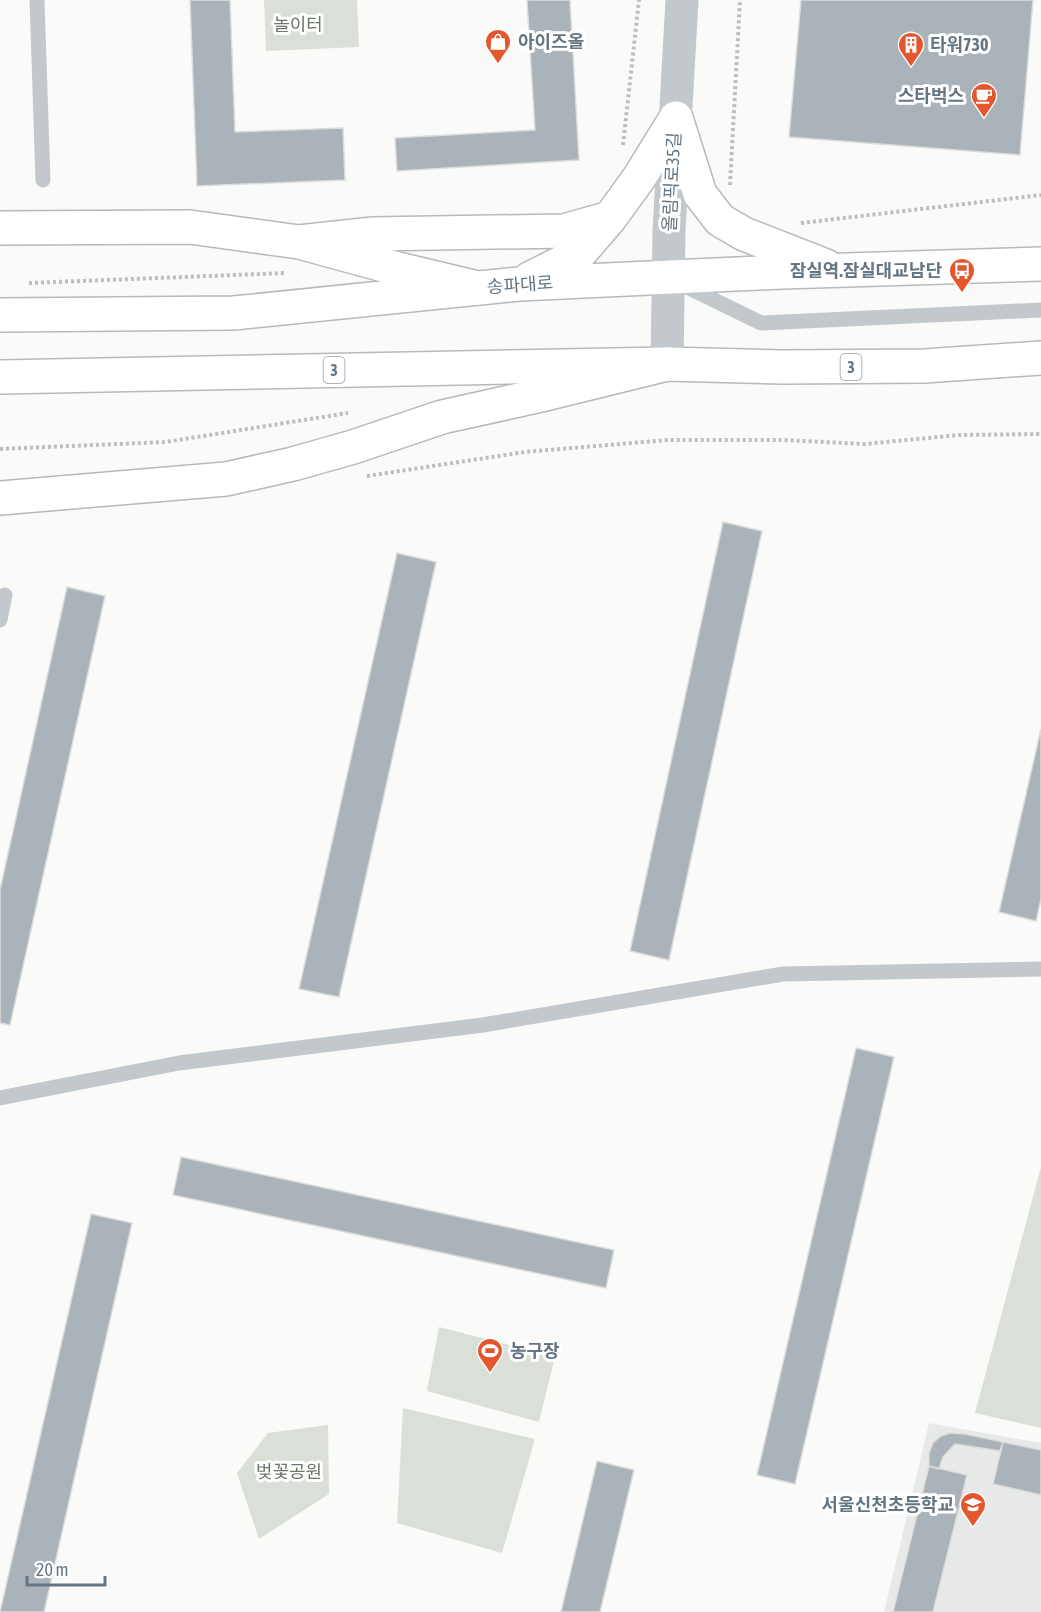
<svg xmlns="http://www.w3.org/2000/svg" width="1041" height="1612" viewBox="0 0 1041 1612" font-family="'Asap Condensed','Noto Sans KR',sans-serif">
  <style>
    .built { fill: #e8e9e9 }
    .green { fill: #dadfd7 }
    .building { fill: #aab3b9; stroke: #dcdcda; stroke-width: 1.5 }
    .lines { fill: none; stroke-linecap: round; stroke-linejoin: round }
    .primary-casing { stroke: #b5babe; stroke-width: 36 }
    .trunk-casing { stroke: #b4b9bd; stroke-width: 36 }
    .path { stroke: #bbbfc2; stroke-width: 4; stroke-dasharray: 3 3; stroke-linecap: butt }
    .service { stroke: #c3c8cc; stroke-width: 15 }
    .tertiary { stroke: #c3c8cc; stroke-width: 33 }
    .primary { stroke: #fff; stroke-width: 33 }
    .trunk { stroke: #fff; stroke-width: 33 }
    .labels { text-anchor: middle; stroke-width: 6; stroke-linejoin: round; paint-order: stroke }
    .shield { fill: #fff; stroke: #939fa8; stroke-width: 1.5 }
    .shield-label { font-size: 16px; font-weight: bold; fill: #657683 }
    .park-label { font-size: 18px; fill: #687a64; stroke: #fff }
    .poi-label { font-size: 18px; font-weight: bold; fill: #657683; stroke: #fff; text-anchor: start }
    .street-label { font-size: 18px; fill: #657683; stroke: #fff }
  </style>
  <rect width="100%" height="100%" fill="#fafaf8"/>
  <path class="built" d="M929,1423L1041,1443V1612H884Z"/>
  <path class="green" d="M264,0H357L359,47L266,51Z
    M1041,1167V1428L975,1413Z
    M439,1327L555,1357L539,1422L427,1391Z
    M403,1408L535,1439L502,1553L397,1523Z
    M328,1425L329,1494L259,1539L237,1473L268,1433Z"/>
  <path class="building" d="M190,0H230L235,132L343,128L345,180L197,186Z
    M527,0H570L579,160L397,171L395,138L535,130Z
    M801,0H1033L1020,155L789,137Z
    M723,522L762,531L669,960L630,951Z
    M397,553L436,562L339,997L299,989Z
    M67,587L105,596L10,1025L0,1023V890Z
    M1041,729V899L1036,921L999,912Z
    M856,1048L894,1057L795,1484L757,1475Z
    M181,1157L614,1250L606,1288L173,1195Z
    M91,1214L132,1223L44,1612H0Z
    M950,1433L965,1434L1003,1442L1000,1451L955,1444L943,1457L939,1469L929,1466V1453L933,1443L941,1436Z
    M1003,1442L1041,1450V1495L993,1484Z
    M597,1461L634,1470L600,1612H561Z
    M929,1466L967,1475L933,1612H893Z"/>
  <g class="lines">
    <defs>
      <path id="primary" d="M676,118L700,194L720,220L744,234L826,266
        M299,242L373,234L564,231L610,218
        M529,279L579,254L610,218L639,178L676,118
        M0,315L234,313L519,284L782,272L1041,264
        M0,377L667,364L782,367L924,366L1041,358"/>
      <path id="trunk" d="M0,228L190,227L299,242L398,269L478,288
        M0,498L226,479L293,464L353,447L442,417L537,396L667,364"/>
    </defs>
    <use href="#primary" class="primary-casing"/>
    <use href="#trunk" class="trunk-casing"/>
    <path class="path" d="M623,145L639,0
      M730,185L740,0
      M801,223L1041,195
      M29,283L286,273
      M0,449L165,442L348,413
      M367,476L525,452L668,440H783L865,444L959,435L1041,434"/>
    <path class="service" d="M37,0L43,180
      M681,284L761,323L1041,310
      M0,620L5,595
      M0,1098L179,1063L483,1025L783,974L1041,969"/>
    <path class="tertiary" d="M667,364L669,231L682,0"/>
    <use href="#primary" class="primary"/>
    <use href="#trunk" class="trunk"/>
  </g>
  <defs>
    <symbol id="shop-pin" viewBox="-11 -11 22 30"><path d="M0 17L-7.5 6A9.5 9.5 0 1 1 7.5 6Z" fill="#e4572e" stroke="#fff"/><path d="M-5-2.5h2.3a2.7 3.5 0 0 1 5.4 0H5L5.5 6h-11ZM-1.5-2.5h3a1.5 2.3 0 0 0-3 0Z" fill="#fff"/></symbol>
    <symbol id="building-pin" viewBox="-11 -11 22 30"><path d="M0 17L-7.5 6A9.5 9.5 0 1 1 7.5 6Z" fill="#e4572e" stroke="#fff"/><path d="M-4-6H4V6H1V3H-1V6H-4ZM-2.5-4.3h1.7v1.8h-1.7ZM.8-4.3h1.7v1.8H.8ZM-2.5-1h1.7V.8h-1.7ZM.8-1h1.7V.8H.8Z" fill="#fff"/></symbol>
    <symbol id="cafe-pin" viewBox="-11 -11 22 30"><path d="M0 17L-7.5 6A9.5 9.5 0 1 1 7.5 6Z" fill="#e4572e" stroke="#fff"/><path d="M-5.5-4.5H6V0H3Q3 3.5 0 3.5H-2.5Q-5.5 3.5-5.5 0ZM3-3.2v2h1.7v-2ZM-6 4.5H4V6H-6Z" fill="#fff"/></symbol>
    <symbol id="bus-pin" viewBox="-11 -11 22 30"><path d="M0 17L-7.5 6A9.5 9.5 0 1 1 7.5 6Z" fill="#e4572e" stroke="#fff"/><path d="M-5-6H5V4H4V6H2V4H-2V6H-4V4H-5ZM-3.5-4V0h7V-4ZM-3.5 1.2v1.5H-2V1.2ZM2 1.2v1.5H3.5V1.2Z" fill="#fff"/></symbol>
    <symbol id="stadium-pin" viewBox="-11 -11 22 30"><path d="M0 17L-7.5 6A9.5 9.5 0 1 1 7.5 6Z" fill="#e4572e" stroke="#fff"/><path d="M0-5a6.5 5 0 1 0 0 10a6.5 5 0 1 0 0-10ZM-3.5-1.8h7v3.6h-7Z" fill="#fff"/></symbol>
    <symbol id="school-pin" viewBox="-11 -11 22 30"><path d="M0 17L-7.5 6A9.5 9.5 0 1 1 7.5 6Z" fill="#e4572e" stroke="#fff"/><path d="M0-5L7-2L0 1L-7-2ZM-4 1L0 2.5L4 1V4Q0 6-4 4Z" fill="#fff"/></symbol>
  </defs>
  <g fill-rule="evenodd">
    <use href="#shop-pin" x="483" y="27" width="30" height="40"/>
    <use href="#building-pin" x="896" y="30" width="30" height="40"/>
    <use href="#cafe-pin" x="969" y="81" width="30" height="40"/>
    <use href="#bus-pin" x="947" y="256" width="30" height="40"/>
    <use href="#stadium-pin" x="475" y="1336" width="30" height="40"/>
    <use href="#school-pin" x="958" y="1490" width="30" height="40"/>
  </g>
  <g class="labels">
    <g class="shield">
      <rect x="840.5" y="354" width="21" height="26" rx="4.5"/>
      <rect x="323.5" y="357" width="21" height="26" rx="4.5"/>
    </g>
    <g class="shield-label">
      <text x="851" y="373">3</text>
      <text x="334" y="376">3</text>
    </g>
    <g class="park-label">
      <text x="298" y="31">놀이터</text>
      <text x="289" y="1478">벚꽃공원</text>
    </g>
    <g class="poi-label">
      <text x="518" y="48">아이즈올</text>
      <text x="930" y="51">타워730</text>
      <text x="964" y="102" text-anchor="end">스타벅스</text>
      <text x="942" y="277" text-anchor="end">잠실역.잠실대교남단</text>
      <text x="510" y="1357">농구장</text>
      <text x="954" y="1511" text-anchor="end">서울신천초등학교</text>
    </g>
    <g class="street-label">
      <text transform="translate(672 182) rotate(-87)" y="6">올림픽로35길</text>
      <text transform="translate(520 285) rotate(-4)" y="6">송파대로</text>
    </g>
  </g>
  <path d="M27 1576v9h78v-9" fill="none" stroke="#657683" stroke-width="3"/>
  <text x="36" y="1576" font-size="18" fill="#657683" stroke="#ffffff" stroke-width="4.5" paint-order="stroke">20 m</text>
</svg>
